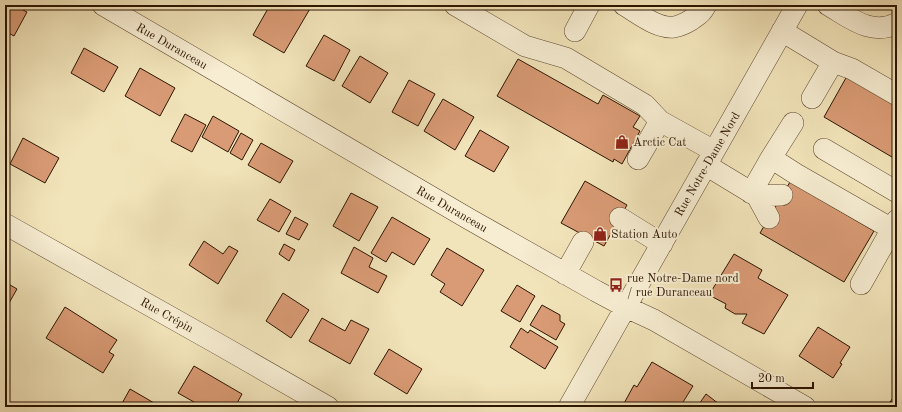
<svg xmlns="http://www.w3.org/2000/svg" width="902" height="412" viewBox="0 0 902 412" font-family="'Old Standard TT',serif">
  <style>
    .building { fill: #d99b75; stroke: #2c1501 }
    .lines { fill: none; stroke-linecap: round; stroke-linejoin: round }
    .minor-casing { stroke: #5e492f; stroke-width: 22 }
    .minor { stroke: #f7edd2; stroke-width: 21 }
    .labels { text-anchor: middle; stroke-width: 4; stroke-linejoin: round; paint-order: stroke }
    .street-label { font-size: 12px; fill: #2c1501; stroke: #f7edd2 }
    .poi-label { font-size: 12px; fill: #2c1501; stroke: #f7edd2; text-anchor: start }
  </style>
  <rect width="100%" height="100%" fill="#f2e4ba"/>
  <filter id="stains"><feTurbulence type="fractalNoise" baseFrequency=".005" numOctaves="4"/><feColorMatrix values="0 0 0 0 .2 0 0 0 0 .09 0 0 0 0 .02 0 0 0 .5 -.17"/></filter>
  <radialGradient id="worn" r=".72"><stop offset=".6" stop-color="#630" stop-opacity="0"/><stop offset="1" stop-color="#630" stop-opacity=".3"/></radialGradient>
  <path class="building" d="M5,5H22L25,7L23,10L27,12L14,36L5,31Z
    M270,5H274L280,8L282,5H283L292,10L296,5H308L311,7L284,53L253,35Z
    M324,35L350,50L334,81L306,66Z
    M84,48L118,67L104,92L71,73Z
    M360,56L388,73L370,103L342,86Z
    M518,59L598,104L603,95L640,116L633,127L640,131L622,164L614,159L613,162L497,96Z
    M140,68L175,88L160,116L125,96Z
    M847,76L897,104V160L824,117Z
    M409,80L435,94L418,126L392,112Z
    M443,99L474,117L455,150L424,131Z
    M185,114L206,125L192,152L171,141Z
    M213,116L239,131L228,152L202,137Z
    M480,130L509,147L494,172L465,156Z
    M241,133L253,140L242,160L230,153Z
    M23,138L59,158L45,183L10,164Z
    M261,143L293,161L280,183L248,165Z
    M585,181L627,205L604,246L561,223Z
    M790,182L874,231L844,282L760,233Z
    M351,193L378,207L359,241L333,226Z
    M270,199L291,211L279,232L257,220Z
    M295,217L308,224L299,240L286,234Z
    M392,217L430,239L414,265L392,252L386,262L371,253Z
    M204,241L223,254L229,246L238,251L218,284L189,265Z
    M284,244L295,250L289,261L279,254Z
    M354,247L373,258L369,267L387,276L378,293L341,273Z
    M447,248L484,270L462,306L440,292L445,284L431,275Z
    M734,254L762,270L758,278L788,295L764,334L742,323L747,314H735L725,308L726,304L709,295Z
    M5,282L17,289L5,310Z
    M517,285L535,296L520,322L501,311Z
    M283,293L309,310L291,338L266,321Z
    M542,305L560,315V321L565,324L556,340L530,325Z
    M65,307L117,340L109,352L114,355L103,373L46,338Z
    M322,318L345,331L351,320L369,329L350,364L309,341Z
    M818,327L850,347L840,363L842,364L833,378L799,356Z
    M521,328L528,333L530,330L558,347L545,369L510,347Z
    M389,349L422,369L407,394L374,374Z
    M652,362L693,386L680,407H622L634,385L637,387Z
    M194,366L242,394L235,407H191L194,402L178,393Z
    M130,389L161,407H120Z
    M897,392V407H890L888,405Z
    M706,394L723,407H697Z"/>
  <g class="lines">
    <defs>
      <path id="minor" d="M103,5L469,219L596,291L626,307L654,320L805,407
        M455,5L525,46L566,58L645,105L660,121
        M624,5C638,13 657,29 674,27C680,26 686,23 691,20C699,14 701,14 706,5
        M828,5C849,17 872,37 897,23
        M575,31L589,5
        M782,31L833,62L812,98
        M833,62L852,69L897,95
        M824,149L897,192
        M771,158L793,123
        M638,159L660,121L714,151
        M706,165L757,196L769,218
        M751,193L771,158L796,174L892,229
        M757,196L782,195
        M620,218L662,244
        M5,224L220,345L328,407
        M565,274L583,242
        M861,284L897,220
        M569,407L797,5"/>
    </defs>
    <use href="#minor" class="minor-casing"/>
    <use href="#minor" class="minor"/>
  </g>
  <defs>
    <symbol id="shop-bare" viewBox="-9 -9 18 18"><path d="M-5-2.5h2.3a2.7 3.5 0 0 1 5.4 0H5L5.5 6h-11ZM-1.5-2.5h3a1.5 2.3 0 0 0-3 0Z" fill="#8f2418" stroke="#f7edd2" stroke-width="2.5" paint-order="stroke"/></symbol>
    <symbol id="bus-bare" viewBox="-9 -9 18 18"><path d="M-5-6H5V4H4V6H2V4H-2V6H-4V4H-5ZM-3.5-4V0h7V-4ZM-3.5 1.2v1.5H-2V1.2ZM2 1.2v1.5H3.5V1.2Z" fill="#8f2418" stroke="#f7edd2" stroke-width="2.5" paint-order="stroke"/></symbol>
  </defs>
  <g fill-rule="evenodd">
    <use href="#shop-bare" x="612" y="132" width="20" height="20"/>
    <use href="#shop-bare" x="590" y="224" width="20" height="20"/>
    <use href="#bus-bare" x="606" y="275" width="20" height="20"/>
  </g>
  <g class="labels">
    <g class="street-label">
      <text transform="translate(172 46) rotate(30)" y="4">Rue Duranceau</text>
      <text transform="translate(707 164) rotate(-60)" y="4">Rue Notre-Dame Nord</text>
      <text transform="translate(452 209) rotate(30)" y="4">Rue Duranceau</text>
      <text transform="translate(167 315) rotate(29)" y="4">Rue Crépin</text>
    </g>
    <g class="poi-label">
      <text x="633" y="146">Arctic Cat</text>
      <text x="611" y="238">Station Auto</text>
      <text x="627" y="282">rue Notre-Dame nord<tspan x="627" dy="14">/ rue Duranceau</tspan></text>
    </g>
  </g>
  <rect width="902" height="412" fill="none" stroke="#f2e4ba" stroke-width="20"/>
  <rect x="6" y="6" width="890" height="400" fill="none" stroke="#2c1501" stroke-width="2"/>
  <rect x="10" y="10" width="882" height="392" fill="none" stroke="#2c1501"/>
  <path d="M752 382v6h61v-6" fill="none" stroke="#2c1501" stroke-width="2"/>
  <text x="758" y="382" font-size="12" fill="#2c1501" stroke="#f7edd2" stroke-width="3" paint-order="stroke">20 m</text>
  <rect width="100%" height="100%" filter="url(#stains)"/>
  <rect width="100%" height="100%" fill="url(#worn)"/>
</svg>
